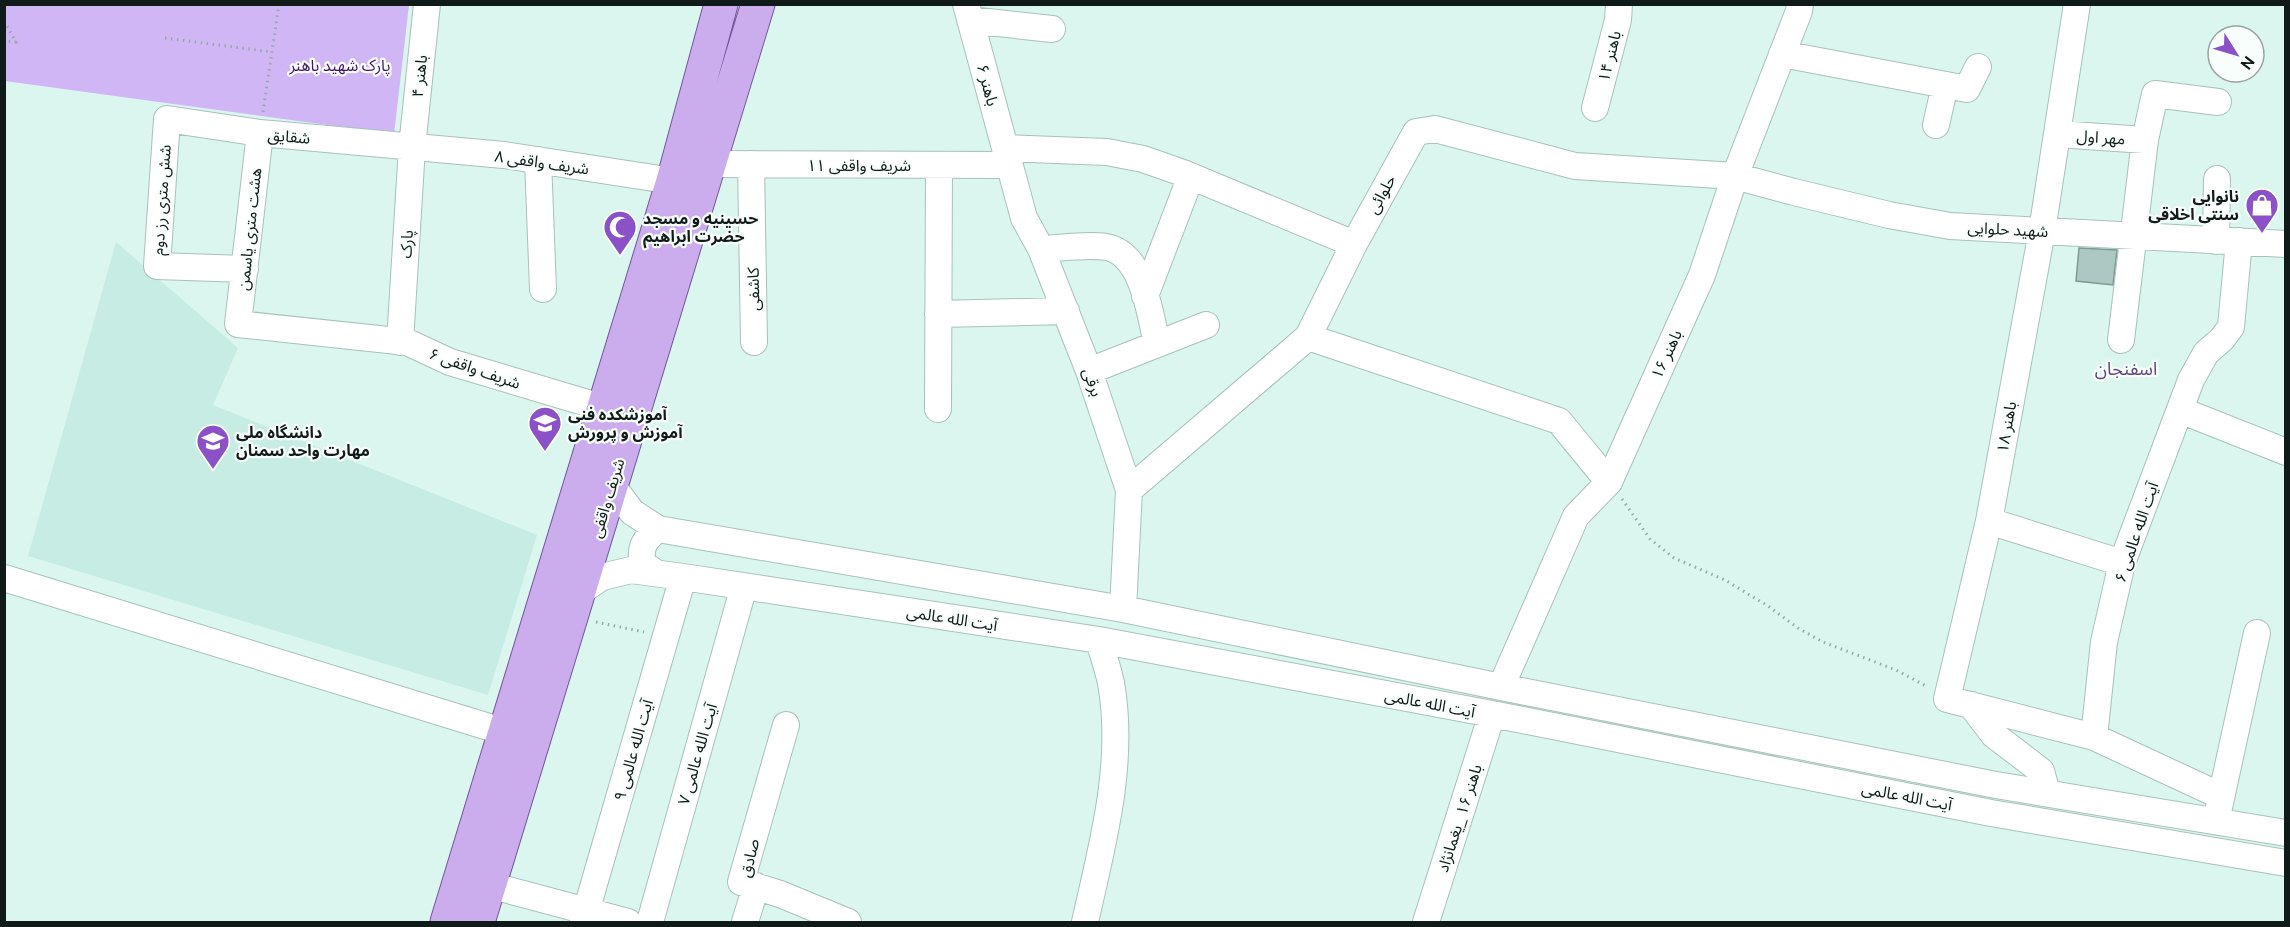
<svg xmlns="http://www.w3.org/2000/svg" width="2290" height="927" viewBox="0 0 2290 927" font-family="Ubuntu,'Noto Sans Arabic',sans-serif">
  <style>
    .built { fill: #c7ece3 }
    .green { fill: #d1b6f6 }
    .building { fill: #adc8c2; stroke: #7f9993; stroke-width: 1.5 }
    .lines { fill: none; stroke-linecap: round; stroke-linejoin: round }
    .minor-casing { stroke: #a7c1bb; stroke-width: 28 }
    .major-casing { stroke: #73569c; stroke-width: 35 }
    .path { stroke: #94aaa5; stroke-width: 3; stroke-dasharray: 1.5 4.5; stroke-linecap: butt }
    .minor { stroke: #fff; stroke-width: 26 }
    .major { stroke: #cbadee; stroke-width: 33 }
    .labels { text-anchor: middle; stroke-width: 4.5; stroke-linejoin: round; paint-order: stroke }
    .street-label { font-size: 16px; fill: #101a18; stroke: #f8fefc }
    .park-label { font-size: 16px; fill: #44126d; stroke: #f8fefc }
    .poi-label { font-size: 16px; font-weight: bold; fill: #101a18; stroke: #f8fefc; text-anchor: start }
    .neighbourhood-label { font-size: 18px; fill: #5f4380; stroke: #f8fefc }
  </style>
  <rect width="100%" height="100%" fill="#daf6ef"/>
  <path class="built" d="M116,242L238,348L213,405L537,535L488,695L28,556Z"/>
  <path class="green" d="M5,5H409L394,134L5,81Z"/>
  <path class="building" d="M2079,248L2117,250L2113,285L2076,281Z"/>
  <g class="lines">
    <defs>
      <path id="minor" d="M966,4L1024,218L1041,249L1089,371L1129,490L1123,609
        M2077,4L2042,231L1989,521L1947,699L2094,737
        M970,20L1052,29
        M1782,54L1967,89L1978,67
        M1595,108L1618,20L1619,4
        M1936,125L1945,85
        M260,133L238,324L407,342L450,362L604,408
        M2057,134L2145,140
        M1005,148L1107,152L1143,159L1183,173L1354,244
        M538,160L543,289
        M708,164L1010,165
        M751,164L754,342
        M2216,241L2217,179
        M1041,249C1062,248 1086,244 1106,247C1143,253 1150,314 1157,344
        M245,269L157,266L167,119L260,133L504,155L673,181
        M1145,296L1191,176
        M938,314L1066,311
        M1308,337L1559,421L1609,482
        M2121,340L2145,140L2155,94L2218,102
        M400,342L412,147L427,4
        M1089,371L1206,325
        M938,409L939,165
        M2180,410L2286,452
        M611,484L632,512L658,529L1123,609L1501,687L1996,785L2286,833
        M1129,490L1308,337L1354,244L1416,132L1435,129L1575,166L1735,176L1794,192L1889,215L1950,226L2286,244
        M1989,521L2122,563
        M656,573L643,564C639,547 645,539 658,529
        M4,578L505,732
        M577,594L602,577L631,570L683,577L1099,640L1492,714L1991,813L2286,863
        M1501,687L1576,516L1609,482L1702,275L1735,176L1799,11L1800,4
        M1971,705L1994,735L2041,771L2047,793
        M786,725L741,882L780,894L848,922
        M2221,796L2094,737L2104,642L2122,563L2191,380L2206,353L2222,339L2231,327L2239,241
        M2218,812L2257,633
        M489,885L628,922
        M583,922L683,577
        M650,922L744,586
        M745,922L756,886
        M1085,922C1102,846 1124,768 1112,689C1110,673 1103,656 1099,640
        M1426,922L1492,714"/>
      <path id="major" d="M447,922L673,181L721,4
        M478,922L758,4"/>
    </defs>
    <use href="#minor" class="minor-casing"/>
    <use href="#major" class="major-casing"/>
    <path class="path" d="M4,21L16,42L4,41
      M165,38L272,52
      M263,112L279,4
      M1622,499L1650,539L1674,558L1725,580L1768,606L1798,628L1823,642L1896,670L1928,687
      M596,622L644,632"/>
    <use href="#minor" class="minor"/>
    <use href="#major" class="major"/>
  </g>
  <defs>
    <symbol id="shop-pin" viewBox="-11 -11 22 30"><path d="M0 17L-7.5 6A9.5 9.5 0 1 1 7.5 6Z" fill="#8b51c7" stroke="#f8fefc"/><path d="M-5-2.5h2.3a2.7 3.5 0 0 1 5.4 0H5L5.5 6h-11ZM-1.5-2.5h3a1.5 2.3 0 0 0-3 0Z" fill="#fff"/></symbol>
    <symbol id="mosque-pin" viewBox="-11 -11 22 30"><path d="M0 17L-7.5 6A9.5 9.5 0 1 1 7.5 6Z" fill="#8b51c7" stroke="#f8fefc"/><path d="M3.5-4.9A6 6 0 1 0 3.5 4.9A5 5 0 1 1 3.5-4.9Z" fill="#fff"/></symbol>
    <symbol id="school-pin" viewBox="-11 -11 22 30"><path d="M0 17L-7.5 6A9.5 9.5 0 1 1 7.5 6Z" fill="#8b51c7" stroke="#f8fefc"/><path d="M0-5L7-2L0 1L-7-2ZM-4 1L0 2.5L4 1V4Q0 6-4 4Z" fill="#fff"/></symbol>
    <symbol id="university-pin" viewBox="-11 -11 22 30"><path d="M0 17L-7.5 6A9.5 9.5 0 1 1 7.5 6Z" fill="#8b51c7" stroke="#f8fefc"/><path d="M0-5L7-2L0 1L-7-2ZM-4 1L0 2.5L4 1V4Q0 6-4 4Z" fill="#fff"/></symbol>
  </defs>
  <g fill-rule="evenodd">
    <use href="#shop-pin" x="2243" y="186" width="38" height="52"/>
    <use href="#mosque-pin" x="601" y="208" width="38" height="52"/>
    <use href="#school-pin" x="526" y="404" width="38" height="52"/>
    <use href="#university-pin" x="194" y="422" width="38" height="52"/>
  </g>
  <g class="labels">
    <g class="street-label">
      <text transform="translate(1609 56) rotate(-76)" y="6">باهنر ۱۴</text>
      <text transform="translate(419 76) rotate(-84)" y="6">باهنر ۴</text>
      <text transform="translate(988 85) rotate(75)" y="6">باهنر ۶</text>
      <text transform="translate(289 136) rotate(5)" y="6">شقایق</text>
      <text transform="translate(2101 137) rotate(4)" y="6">مهر اول</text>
      <text transform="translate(542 162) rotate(8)" y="6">شریف واقفی ۸</text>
      <text x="859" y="171">شریف واقفی ۱۱</text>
      <text transform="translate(1381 194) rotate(-61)" y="6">حلوائی</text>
      <text transform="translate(161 200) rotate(-86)" y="6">شش متری رز دوم</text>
      <text transform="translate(249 229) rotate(-84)" y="6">هشت متری یاسمن</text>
      <text transform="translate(2008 229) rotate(3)" y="6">شهید حلوایی</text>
      <text transform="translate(406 244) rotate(-86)" y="6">پارک</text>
      <text transform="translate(753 289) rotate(-91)" y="6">کاشفی</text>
      <text transform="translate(1666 354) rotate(-65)" y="6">باهنر ۱۶</text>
      <text transform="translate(475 368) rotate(19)" y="6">شریف واقفی ۶</text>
      <text transform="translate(1093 382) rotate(71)" y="6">برقی</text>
      <text transform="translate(2006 427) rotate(-80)" y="6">باهنر ۱۸</text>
      <text transform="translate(607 498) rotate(-73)" y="6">شریف واقفی</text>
      <text transform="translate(2136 532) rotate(-71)" y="6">آیت الله عالمی ۶</text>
      <text transform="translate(952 618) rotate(9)" y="6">آیت الله عالمی</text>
      <text transform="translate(1430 703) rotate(11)" y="6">آیت الله عالمی</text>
      <text transform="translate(633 750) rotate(-74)" y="6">آیت الله عالمی ۹</text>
      <text transform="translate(697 754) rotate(-74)" y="6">آیت الله عالمی ۷</text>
      <text transform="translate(1907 796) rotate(11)" y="6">آیت الله عالمی</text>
      <text transform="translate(1459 818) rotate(-72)" y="6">باهنر ۱۶ _یغمانژاد</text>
      <text transform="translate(749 858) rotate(-77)" y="6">صادق</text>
    </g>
    <g class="park-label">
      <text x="340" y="71">پارک شهید باهنر</text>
    </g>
    <g class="poi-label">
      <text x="2239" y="202" text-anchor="end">نانوایی<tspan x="2239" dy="18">سنتی اخلاقی</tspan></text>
      <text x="643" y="224">حسینیه و مسجد<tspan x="643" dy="18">حضرت ابراهیم</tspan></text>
      <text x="568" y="420">آموزشکده فنی<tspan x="568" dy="18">آموزش و پرورش</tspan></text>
      <text x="236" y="438">دانشگاه ملی<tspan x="236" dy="18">مهارت واحد سمنان</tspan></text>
    </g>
    <g class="neighbourhood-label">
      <text x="2126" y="375">اسفنجان</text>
    </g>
  </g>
  <rect width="2290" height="927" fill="none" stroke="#101a18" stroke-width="12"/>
  <g transform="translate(2236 54) rotate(127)"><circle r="28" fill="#f8fefc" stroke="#9ba3a1" stroke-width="1.5"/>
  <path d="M0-4.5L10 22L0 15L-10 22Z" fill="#8b51c7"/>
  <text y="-9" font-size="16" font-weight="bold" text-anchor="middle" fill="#101a18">N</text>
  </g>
</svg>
